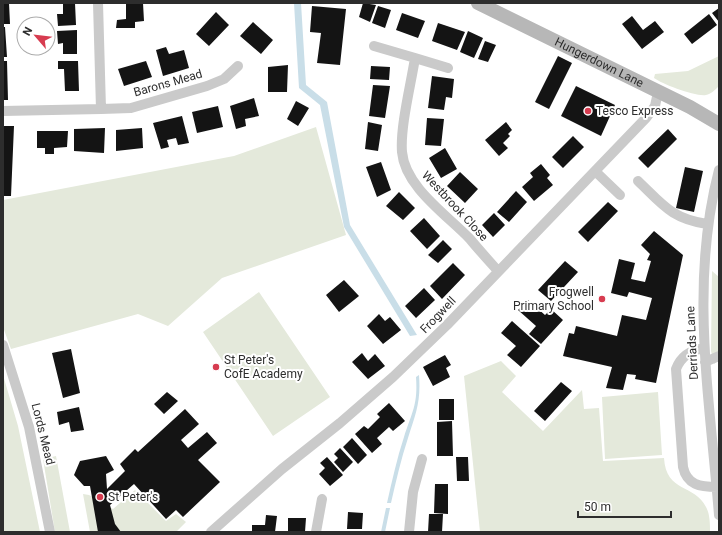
<svg xmlns="http://www.w3.org/2000/svg" width="722" height="535" viewBox="0 0 722 535" font-family="Roboto,sans-serif">
  <style>
    .green { fill: #e4e9db }
    .water { fill: #c9dee8 }
    .building { fill: #141414 }
    .lines { fill: none; stroke-linecap: round; stroke-linejoin: round }
    .street { stroke: #cacaca; stroke-width: 10 }
    .secondary { stroke: #b7b7b7; stroke-width: 14 }
    .poi-dot { fill: #d73c50; stroke: #fff; stroke-width: 1.5 }
    .labels { text-anchor: middle; stroke-width: 4; stroke-linejoin: round; paint-order: stroke }
    .street-label { font-size: 12px; fill: #2d2d2d; stroke: #fff }
    .poi-label { font-size: 12px; fill: #2d2d2d; stroke: #fff; text-anchor: start }
  </style>
  <rect width="100%" height="100%" fill="#fff"/>
  <path class="green" d="M719,56V86C715,90 711,94 706,95C696,97 662,84 654,78L655,74L688,71Z
    M316,127L346,235L222,278L168,326L138,314L11,349L3,327V200L234,156Z
    M712,271L719,277V360L714,364L711,351Z
    M259,292L330,397L273,436L203,332Z
    M501,361L516,376L502,392L543,431L582,390L584,409L599,408L603,461L664,458C666,493 695,484 706,507C710,514 710,524 710,532H480L464,376Z
    M3,375L18,426L40,532H3Z
    M658,392L662,455L605,459L602,397Z
    M56,456L70,532H55L43,459Z
    M135,490L166,521L176,514L186,522L176,532H90L83,494L89,495L113,509Z"/>
  <path class="water" d="M294,3H301L306,85L327,102L350,225L417,335L410,336L344,227L320,105L299,88Z
    M419,375C421,402 416,413 408,438C401,459 396,481 391,503H387C392,481 397,458 404,437C412,412 418,405 416,377Z
    M386,508H390L385,532H381Z"/>
  <path class="building" d="M3,3H9L10,24H3Z
    M63,3H75L76,25L58,26L57,14H63Z
    M126,3H143L144,21L135,22V28H116L117,20L126,19Z
    M363,3L376,5L370,22L359,17Z
    M312,6L346,9L340,65L317,63L321,33L310,32Z
    M378,6L391,10L385,28L372,23Z
    M719,8V22L712,13Z
    M216,12L229,25L209,46L196,34Z
    M402,13L425,21L418,38L396,30Z
    M709,14L717,25L692,44L684,34Z
    M632,16L643,30L655,21L664,32L642,49L622,24Z
    M253,22L273,40L261,54L240,36Z
    M438,23L465,32L457,50L432,41Z
    M3,27H5L7,57H3Z
    M77,30V54H63V43L58,44L57,31Z
    M468,31L483,38L474,58L460,52Z
    M485,41L496,45L488,62L478,59Z
    M166,47L169,54L184,50L189,68L163,76L156,50Z
    M558,56L572,63L549,109L535,102Z
    M3,61H7L8,100H3Z
    M58,61H78L79,91H65L64,69H58Z
    M146,61L152,77L124,86L118,69Z
    M288,65L287,92H268V67Z
    M371,66L390,67L389,80L370,79Z
    M432,76L454,79L452,98L446,97L444,110L428,108Z
    M373,85L390,86L385,118L369,116Z
    M576,86L615,105L601,136L561,116Z
    M254,98L259,116L245,119L246,126L236,129L230,106Z
    M296,101L309,108L298,126L287,119Z
    M218,106L223,127L197,133L192,112Z
    M182,116L189,143L178,145L176,138L167,140L169,147L161,149L153,123Z
    M427,118L444,119L441,146L425,145Z
    M368,122L382,125L378,151L365,149Z
    M506,122L512,130L508,134L510,136L503,143L508,148L499,156L485,140Z
    M3,126H14L11,196H3Z
    M105,128L104,153L74,151V129Z
    M142,128L143,148L116,151V130Z
    M668,129L677,139L648,168L638,158Z
    M37,131H68L67,147L54,148V154H45V148H37Z
    M573,136L584,147L563,168L552,157Z
    M445,148L457,169L441,178L429,158Z
    M381,162L391,190L377,197L366,167Z
    M541,164L550,175L547,178L553,185L534,201L522,187L533,177L530,173Z
    M685,167L703,171L694,212L676,208Z
    M460,172L478,189L465,203L447,186Z
    M516,191L527,202L509,222L497,212Z
    M399,192L415,208L403,220L386,206Z
    M608,202L618,211L588,242L578,232Z
    M494,213L505,225L493,237L482,225Z
    M424,218L440,236L427,249L410,231Z
    M654,231L683,255L656,383L635,379L636,375L627,374L623,390L606,388L612,367L563,356L569,333L574,334L576,326L617,336L622,315L646,320L652,298L629,292L627,297L611,293L619,259L635,263L631,279L645,282L651,261L647,260L650,254L641,245Z
    M443,240L452,249L438,263L428,255Z
    M565,261L578,272L551,301L538,290Z
    M453,263L465,275L442,299L430,286Z
    M344,280L359,296L339,312L326,295Z
    M424,288L435,300L416,318L405,306Z
    M528,300L545,315L551,309L563,320L541,344L529,334L536,326L518,310Z
    M379,314L385,321L390,317L401,330L383,344L367,326Z
    M512,321L540,346L521,367L507,355L516,346L501,333Z
    M71,349L80,393L63,398L52,353Z
    M362,353L368,361L375,354L385,366L368,379L352,362Z
    M445,355L451,365L446,368L450,377L433,386L423,367Z
    M561,382L572,391L545,421L534,411Z
    M167,392L178,401L164,414L154,404Z
    M439,399H454V420H439Z
    M389,403L405,421L393,431L389,427L377,438L382,444L372,453L355,434L364,426L368,429L380,417L377,414Z
    M79,407L84,430L71,432L69,422L59,425L57,412Z
    M185,409L199,424L181,440L188,448L207,432L217,443L198,460L220,482L183,517L176,510L166,519L134,484L110,505L115,524L121,532H98L90,486H84L74,475L80,461L106,456L114,470L106,474L107,489L125,471L120,464L135,449L138,452Z
    M452,421L453,456H437V422Z
    M352,438L367,455L358,464L343,447Z
    M340,448L353,462L343,472L334,462L338,458L334,454Z
    M327,457L343,475L330,486L319,474L325,468L320,463Z
    M456,457H468L469,481H457Z
    M435,484H448V514L434,513Z
    M348,512L363,513L362,529H347Z
    M429,514H443L442,532H428Z
    M266,515L277,516L275,532H252V525H265Z
    M288,518H306L305,532H288Z"/>
  <g class="lines">
    <path class="street" d="M374,46L415,58C411,84 400,127 402,152C405,187 447,215 470,239C479,250 489,261 498,271
      M415,58L448,68
      M101,109L131,108L207,86L224,79L238,66
      M3,111L101,109L98,3
      M719,170C689,285 710,399 719,515
      M596,172L620,195
      M638,181C663,205 672,219 707,224
      M3,345L29,427L50,532
      M704,348C691,350 681,356 676,369L683,467C687,485 700,487 717,487
      M705,362L719,356
      M211,532L282,469L340,423L393,377L447,325L646,118L655,106L658,92
      M316,532L322,499
      M409,532L413,492L422,459"/>
    <path class="secondary" id="s1" d="M478,3L690,107L719,124"/>
  </g>
  <g class="poi-dot">
    <circle cx="588" cy="111" r="4"/>
    <circle cx="602" cy="299" r="4"/>
    <circle cx="216" cy="367" r="4"/>
    <circle cx="100" cy="497" r="4"/>
  </g>
  <g class="labels">
    <g class="street-label">
      <text dy="4" stroke="none"><textPath href="#s1" startOffset="135">Hungerdown Lane</textPath></text>
      <text transform="translate(168 83) rotate(-16)" y="4">Barons Mead</text>
      <text transform="translate(455 206) rotate(47)" y="4">Westbrook Close</text>
      <text transform="translate(438 315) rotate(-46)" y="4">Frogwell</text>
      <text transform="translate(692 343) rotate(-93)" y="4">Derriads Lane</text>
      <text transform="translate(43 434) rotate(76)" y="4">Lords Mead</text>
    </g>
    <g class="poi-label">
      <text x="596" y="115">Tesco Express</text>
      <text x="594" y="296" text-anchor="end">Frogwell<tspan x="594" dy="14">Primary School</tspan></text>
      <text x="224" y="364">St Peter's<tspan x="224" dy="14">CofE Academy</tspan></text>
      <text x="108" y="501">St Peter's</text>
    </g>
  </g>
  <rect width="722" height="535" fill="none" stroke="#2d2d2d" stroke-width="8"/>
  <g transform="translate(36 36) rotate(298)"><circle r="19" fill="#ffffff" stroke="#ababab"/>
  <path d="M0-3L7 15L0 10L-7 15Z" fill="#d73c50"/>
  <text y="-6" font-size="11" font-weight="bold" text-anchor="middle" fill="#2d2d2d">N</text>
  </g>
  <path d="M578 511v6h93v-6" fill="none" stroke="#2d2d2d" stroke-width="2"/>
  <text x="584" y="511" font-size="12" fill="#2d2d2d" stroke="#ffffff" stroke-width="3" paint-order="stroke">50 m</text>
</svg>
